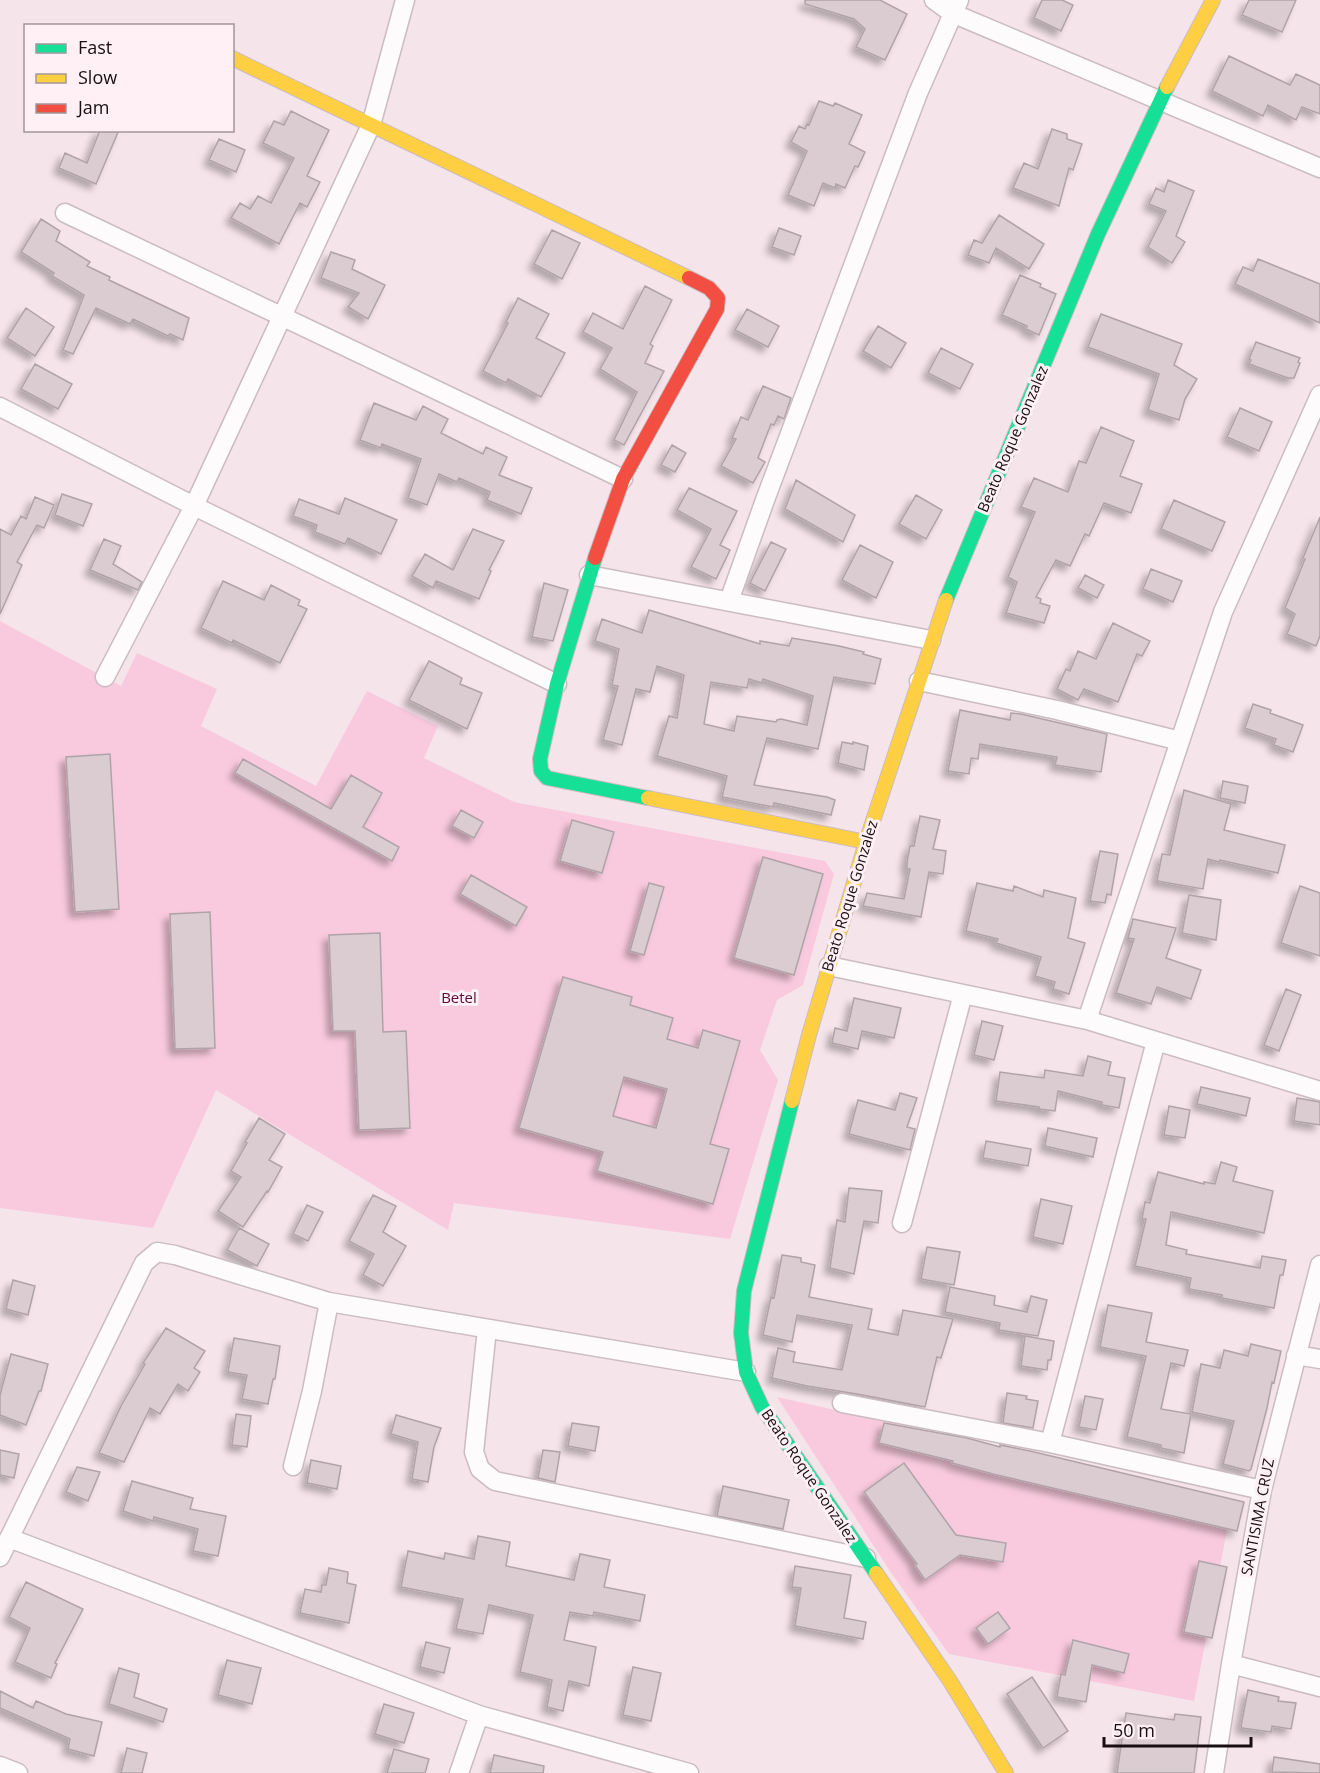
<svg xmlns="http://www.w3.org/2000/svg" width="1320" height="1773" viewBox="0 0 1320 1773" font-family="'Open Sans',sans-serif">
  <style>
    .park { fill: #f9cadd }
    .building { fill: #daccd1; stroke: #b0a3a7; stroke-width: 1.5; fill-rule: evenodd; filter: url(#shadow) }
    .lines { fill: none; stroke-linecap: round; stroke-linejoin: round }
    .street-casing { stroke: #cabcc1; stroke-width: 21 }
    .fast-casing { stroke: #cabcc1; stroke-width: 16 }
    .slow-casing { stroke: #cabcc1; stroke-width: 16 }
    .jam-casing { stroke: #cabcc1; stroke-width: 16 }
    .street { stroke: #fefbfc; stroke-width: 18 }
    .fast { stroke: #16e098; stroke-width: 14 }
    .slow { stroke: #ffcf43; stroke-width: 14 }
    .jam { stroke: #f24e42; stroke-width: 14 }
    .labels { text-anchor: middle; stroke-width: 6; stroke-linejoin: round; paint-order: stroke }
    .street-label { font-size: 15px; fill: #190e12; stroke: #fef0f5 }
    .park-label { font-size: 15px; fill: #5c0b38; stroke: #fef0f5 }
  </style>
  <defs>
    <filter id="shadow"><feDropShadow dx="-5.5" dy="5.5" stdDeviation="3" flood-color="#0004"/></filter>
  </defs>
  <rect width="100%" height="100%" fill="#f5e4ea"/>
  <path class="park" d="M0,621L121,686L137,653L217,689L201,726L316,786L367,691L438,726L424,758L514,802L825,861L834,874L803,985L777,1000L760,1050L778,1080L730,1239L454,1203L448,1230L216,1090L153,1228L0,1208Z
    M777,1397L1233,1499L1194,1701L949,1654L892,1574Z"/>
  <path class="building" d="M805,0H880L907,14L885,60L856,47L865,29L854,19L805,4Z
    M1042,0H1062L1073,5L1061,31L1034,18Z
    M1249,0H1296L1282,32L1242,15Z
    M1229,56L1290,85L1296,74L1320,85V114L1302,107L1296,120L1268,105L1263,116L1212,91Z
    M819,101L833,106L835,103L862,115L849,144L865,152L858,167L855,166L845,188L836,184L835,188L823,183L814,206L788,195L807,151L791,142L799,126L805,129L807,124L809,125Z
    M291,111L329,130L307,176L320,182L307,207L300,203L279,244L231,218L240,203L250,209L258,196L271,203L294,158L263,143L274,121L284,125Z
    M1052,129L1067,134V139L1082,144L1073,170L1069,168L1059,206L1013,188L1024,163L1038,169Z
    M100,130H119L96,184L59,168L65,153L87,163Z
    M219,139L245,150L236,172L209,160Z
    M1168,180L1194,191L1176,236L1185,242L1172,263L1148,247L1166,211L1149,204L1156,188L1164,192Z
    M999,215L1044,244L1029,269L996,248L989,263L968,255L974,240L982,243Z
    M41,219L60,231L56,241L90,262L87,266L110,277L109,280L189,318L183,340L170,334L168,336L133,319L130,324L96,308L73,354L63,350L84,295L52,276L54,273L21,252Z
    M779,228L801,236L794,255L772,247Z
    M552,230L580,243L562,279L534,264Z
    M331,252L355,260L352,269L385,285L368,319L348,307L359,293L321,278Z
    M1258,259L1320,284V323L1235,284L1243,267L1253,271Z
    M1020,275L1041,284L1040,287L1056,294L1039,335L1026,329L1027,326L1002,315Z
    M645,286L672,300L650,344L653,346L645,363L664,371L624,445L614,440L637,392L600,369L612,348L583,332L593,313L623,329Z
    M518,298L549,314L536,338L565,353L541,397L508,379L506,383L483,371L508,323L506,322Z
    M26,308L54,327L35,356L7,338Z
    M747,309L779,326L768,347L735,330Z
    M1101,314L1182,344L1174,365L1197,379L1185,399L1179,420L1148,410L1159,374L1088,347Z
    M878,326L906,343L891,368L863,351Z
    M1256,342L1300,358L1298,362L1300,363L1294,378H1288L1249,364L1251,360L1249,359Z
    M941,348L973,364L960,389L928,373Z
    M35,364L72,384L58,409L21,389Z
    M763,386L791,398L784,419L778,416L774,425L771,424L758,458L765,462L753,483L721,466L736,439L732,438L741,417L748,420Z
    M374,403L416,420L423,406L448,419L441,433L483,454L486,447L507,457L499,475L532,488L521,514L487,500L490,492L459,478L457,482L439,474L427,505L408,498L421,459L382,444L381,448L360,440Z
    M1240,408L1272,422L1259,451L1227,437Z
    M1101,427L1134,441L1120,476L1142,484L1131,513L1104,503L1089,536L1085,534L1070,566L1056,560L1036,597L1041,599L1040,603L1050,606L1044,623L1006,613L1017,582L1008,577L1035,512L1021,507L1034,478L1068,492L1079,461L1086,463Z
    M672,445L686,453L675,472L661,465Z
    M796,480L855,515L843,542L785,509Z
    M689,488L737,511L720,545L730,550L716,579L691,567L711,529L677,510Z
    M62,494L92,504L83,526L55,515Z
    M916,495L942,510L926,539L899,524Z
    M35,497L54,505L44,528L37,525L17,562L22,565L0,614V529L11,535L21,516L26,519Z
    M345,498L397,520L381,554L348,538L345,544L315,532L317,525L293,516L299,499L339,514Z
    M1174,500L1225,522L1212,551L1161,529Z
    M1320,517V636L1316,646L1287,634L1295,614L1285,608L1305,559L1303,558Z
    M473,529L504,541L489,570L491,571L479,599L436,581L433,588L412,576L425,554L453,570Z
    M104,539L121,546L113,564L142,582L138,590L90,570Z
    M771,542L786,549L765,591L750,583Z
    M860,545L893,562L876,598L842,580Z
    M1151,569L1182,581L1173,602L1143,589Z
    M1085,575L1104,585L1097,598L1078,588Z
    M223,581L264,600L271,585L300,600L298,605L307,609L280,663L233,640L232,643L201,628Z
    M544,583L568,590L553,641L532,637Z
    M649,610L760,644V641L789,646L792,638L839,646L864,652L863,654L881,659L875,684L834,677L818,749L767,738L754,785L827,797L835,800L831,815L774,803L773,807L722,797L727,776L657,756L669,716L677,718L684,675L657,666L650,692L636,689L622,745L603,740L618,686L612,685L619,649L595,641L602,619L642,633ZM749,679L762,683L763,679L813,696L807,725L781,719L777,720L776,722L737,716L734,731L704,724L711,682L747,688Z
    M1113,623L1150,641L1142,656L1137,654L1118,702L1084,689L1078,700L1057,689L1066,669L1070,671L1078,651L1096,659Z
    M429,661L462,678L460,684L482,693L467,729L409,700Z
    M1253,704L1271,710L1270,713L1303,725L1293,752L1274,745L1276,739L1245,728Z
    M960,710L1010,720L1011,713L1021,714L1107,734L1101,772L1055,765L1057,757L980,744L978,759L971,758L969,774L948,771Z
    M842,742L853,744V742L868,746L864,770L838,763Z
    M110,754L119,909L75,912L66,757Z
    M243,759L331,809L351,775L382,793L363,827L399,847L392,861L235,773Z
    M1223,781L1248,786L1245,803L1220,798Z
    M1184,790L1231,804L1224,830L1285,845L1278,873L1220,860L1219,862L1208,859L1203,889L1157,881L1162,854L1170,855Z
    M461,810L483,822L474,838L452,826Z
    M920,816L940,820L933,849L946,851L943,874L929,872L921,917L863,906L867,893L904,899L910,869H907V862L910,846H914Z
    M572,820L614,832L602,873L560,861Z
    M1100,851L1118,854L1111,895L1107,894L1105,903L1090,901Z
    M763,857L823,874L794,975L734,958Z
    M471,875L527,907L516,926L460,894Z
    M649,883L664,887L644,955L630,951Z
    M977,883L1013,891L1014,886L1043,897L1044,890L1076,898L1068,938L1085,943L1069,994L1053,989L1055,982L1035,976L1041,957L996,943L998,939L966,931Z
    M1300,886L1320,893V956L1281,943Z
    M1189,895L1221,900L1216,940L1182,933Z
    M210,912L215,1048L175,1049L170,914Z
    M1133,919L1176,928L1166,958L1201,970L1191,999L1157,987L1151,1004L1116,993L1134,939L1128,938Z
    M380,933L383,1032L406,1031L410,1128L359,1130L355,1031H333L329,935Z
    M563,977L632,997L630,1005L673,1018L667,1039L698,1048L703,1030L740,1041L710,1144L729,1149L713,1204L597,1171L603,1152L519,1128ZM624,1077L667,1089L656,1128L613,1116Z
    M1286,989L1301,995L1279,1051L1264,1045Z
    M854,998L901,1008L894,1038L862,1031L858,1049L832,1043L835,1028L847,1031Z
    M982,1021L1003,1026L994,1060L974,1055Z
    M1088,1056L1111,1062L1108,1075L1125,1078L1119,1108L1102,1105V1102L1058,1091L1055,1111L1039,1109V1107L996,1101L1000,1072L1044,1078L1045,1070L1083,1076Z
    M1201,1087L1250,1098L1246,1116L1197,1104Z
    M900,1093L917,1098L907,1127L915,1129L910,1150L849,1134L858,1100L895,1110Z
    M1297,1098L1320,1102V1125L1294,1121Z
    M1169,1106L1190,1110L1185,1138L1164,1135Z
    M259,1118L285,1134L269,1160L282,1167L268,1192L267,1191L243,1227L218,1211L241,1177L231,1171L247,1143L245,1142Z
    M1048,1128L1097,1138L1093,1157L1045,1146Z
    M986,1141L1031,1149L1028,1166L983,1158Z
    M1221,1162L1237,1167L1233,1181L1273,1191L1264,1233L1171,1212L1166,1245L1187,1250L1186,1254L1260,1268L1262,1256L1286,1260L1283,1275H1280L1274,1308L1222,1298V1295L1189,1289L1191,1278L1135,1266L1146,1219H1142L1145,1202L1150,1203L1158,1172L1204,1184V1182L1215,1184Z
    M849,1188L882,1191L878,1223L864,1221L854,1274L830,1268L837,1220L845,1222Z
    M373,1195L396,1206L383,1232L406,1246L383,1286L363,1275L374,1254L349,1241Z
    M1041,1199L1072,1206L1063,1244L1033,1237Z
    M307,1205L323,1212L308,1241L293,1234Z
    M239,1228L269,1244L257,1266L227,1250Z
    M927,1247L960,1252L954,1285L921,1279Z
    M782,1255L801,1258V1262L815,1265L809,1297L872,1309L868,1329L898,1335L903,1310L953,1319L941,1358L937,1357L925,1407L857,1394L807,1386L772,1378L778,1348L795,1352L793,1362L842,1370L852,1325L797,1315L792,1342L763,1335L771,1297L774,1298Z
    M13,1280L35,1286L28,1315L6,1309Z
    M950,1287L995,1296L994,1305L1027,1312L1031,1296L1047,1300L1038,1336L999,1330L1000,1323L945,1312Z
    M1108,1305L1152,1313L1146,1342L1188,1350L1184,1366L1171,1363L1161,1409L1191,1414L1184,1453L1161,1448V1445L1127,1437L1146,1356L1100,1347Z
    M166,1328L205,1351L194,1368L200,1372L188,1391L178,1384L160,1414L150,1408L124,1462L99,1453L121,1406L145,1364L143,1363Z
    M1025,1336L1054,1341L1051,1360H1048L1047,1370L1021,1366Z
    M234,1338L280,1346L275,1379H273L268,1404L242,1399L247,1375L228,1372Z
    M1251,1344L1281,1351L1274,1383L1272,1382L1267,1408L1251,1469L1249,1471L1223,1464L1234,1421L1192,1412L1201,1364L1220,1368L1224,1350L1248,1356Z
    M11,1354L48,1364L41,1391H39L26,1425L0,1415V1395Z
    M1007,1393L1027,1396L1026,1399L1038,1401L1033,1428L1003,1423Z
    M1085,1396L1103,1399L1096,1430L1079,1427Z
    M236,1414L251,1416L247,1447L232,1445Z
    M396,1415L441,1428L434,1447L428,1482L412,1479L418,1442L391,1434Z
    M572,1423L599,1427L595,1451L568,1446Z
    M884,1423L967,1438L1000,1447V1445L1030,1451L1244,1502L1237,1531L993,1474L952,1463L953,1461L879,1443Z
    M0,1450L19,1454L14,1478L0,1475Z
    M543,1450L560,1452L555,1482L538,1478Z
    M311,1460L341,1466L337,1489L307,1483Z
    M904,1463L956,1535L1006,1543L1003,1562L960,1555L925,1580L915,1565L917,1564L864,1492Z
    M77,1467L100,1472L88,1501L66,1492Z
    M132,1481L193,1498L190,1509L226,1516L218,1556L193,1551L198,1529L154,1517L153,1521L123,1511Z
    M723,1486L789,1500L783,1529L717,1516Z
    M478,1536L510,1542L506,1566L574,1580L580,1554L610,1560L604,1587L645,1595L640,1621L594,1612L593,1616L570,1612L564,1640L596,1647L589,1686L569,1681L563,1711L547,1707L552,1680L520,1672L533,1615L489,1605L483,1634L456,1629L463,1599L401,1587L408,1551L444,1559L445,1553L474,1559Z
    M1199,1561L1227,1567L1212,1638L1184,1632Z
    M795,1566L851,1575L844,1618L866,1622L863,1639L795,1626L801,1588L792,1587Z
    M329,1568L348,1572L347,1583L356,1585L349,1623L300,1613L305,1589L321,1592L322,1585H326Z
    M26,1582L83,1609L55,1663L57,1664L51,1678L15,1662L30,1628L9,1617Z
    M998,1612L1010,1628L988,1644L976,1628Z
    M1073,1640L1129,1654L1124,1673L1092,1665L1086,1702L1057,1697L1061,1674L1065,1675Z
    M426,1642L450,1648L444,1673L420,1667Z
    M227,1660L261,1668L252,1704L218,1695Z
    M633,1667L661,1673L651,1721L623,1715Z
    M119,1668L139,1674L134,1697L167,1709L163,1722L109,1704Z
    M1032,1677L1068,1731L1043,1748L1007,1694Z
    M1248,1690L1279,1697L1278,1701L1296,1703L1291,1729L1272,1726L1271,1732L1242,1728L1241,1726Z
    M0,1691L33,1708L36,1701L66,1714L102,1722L94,1756L68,1749L70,1739L0,1708Z
    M384,1704L414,1713L404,1743L375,1734Z
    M1126,1713L1174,1720L1175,1714L1201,1717L1194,1773H1117Z
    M127,1748L147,1753L142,1773H121Z
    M394,1749L429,1759L425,1773H387Z
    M494,1755L544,1766L543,1773H490Z
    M1274,1757L1320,1764V1773L1272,1772Z"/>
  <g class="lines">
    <defs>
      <path id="street" d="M934,0L952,13L1320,168
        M65,213L623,479
        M0,407L194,506L557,684
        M589,575L931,640
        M729,601L765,500L918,93L959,0
        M105,677L194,506L371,125L405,0
        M919,681L1057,710L1180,741
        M829,966L1087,1020L1320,1091
        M1087,1020L1223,612L1320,395
        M902,1223L963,994
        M487,1329L474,1452L480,1469L495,1481L866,1558
        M1296,1355L1320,1359
        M842,1403L1050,1443L1262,1490
        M1050,1443L1156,1041
        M293,1466L312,1391L329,1302
        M9,1538L479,1715L689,1773
        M0,1557L144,1263L157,1252L175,1255L329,1302L746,1372
        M1231,1664L1320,1687
        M0,1766L18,1773
        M459,1773L479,1715
        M1214,1773L1231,1664L1262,1490L1320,1265"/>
      <path id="fast" d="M595,558L557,684L540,759L541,771L547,778L648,798
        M946,600L1098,234L1167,87
        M792,1101L744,1291L741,1333L746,1372L762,1407L876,1573"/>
      <path id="slow" d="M232,58L689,278
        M1167,87L1213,0
        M648,798L866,842
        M792,1101L809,1035L866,842L946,600
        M876,1573L950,1681L1006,1773"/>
      <path id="jam" d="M595,558L623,479L717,309L718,298L709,288L689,278"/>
    </defs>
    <use href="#street" class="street-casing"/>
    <use href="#fast" class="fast-casing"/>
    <use href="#slow" class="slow-casing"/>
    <use href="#jam" class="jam-casing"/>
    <use href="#street" class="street"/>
    <use href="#fast" class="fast"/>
    <use href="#slow" class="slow"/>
    <use href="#jam" class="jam"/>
  </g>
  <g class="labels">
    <g class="street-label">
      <text transform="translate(1013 439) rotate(-67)" y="5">Beato Roque Gonzalez</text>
      <text transform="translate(850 896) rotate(-73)" y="5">Beato Roque Gonzalez</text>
      <text transform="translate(809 1476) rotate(56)" y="5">Beato Roque Gonzalez</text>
      <text transform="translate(1258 1517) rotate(-79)" y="5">SANTISIMA CRUZ</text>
    </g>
    <g class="park-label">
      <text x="459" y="1003">Betel</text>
    </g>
  </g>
  <rect x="24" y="24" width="210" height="108" fill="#fef0f5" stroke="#a2969a" stroke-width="1.5"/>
  <rect x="36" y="44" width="30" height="9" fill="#16e098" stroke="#a2969a" stroke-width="1.5"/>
  <text x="78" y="54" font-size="18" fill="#190e12">Fast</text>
  <rect x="36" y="74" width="30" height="9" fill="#ffcf43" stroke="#a2969a" stroke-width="1.5"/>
  <text x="78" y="84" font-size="18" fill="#190e12">Slow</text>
  <rect x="36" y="104" width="30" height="9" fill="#f24e42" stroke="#a2969a" stroke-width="1.5"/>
  <text x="78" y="114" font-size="18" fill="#190e12">Jam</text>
  <path d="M1104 1737v9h147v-9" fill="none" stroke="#190e12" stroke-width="3"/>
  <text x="1113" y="1737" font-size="18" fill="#190e12" stroke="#fef0f5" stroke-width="4.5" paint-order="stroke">50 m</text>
</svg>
